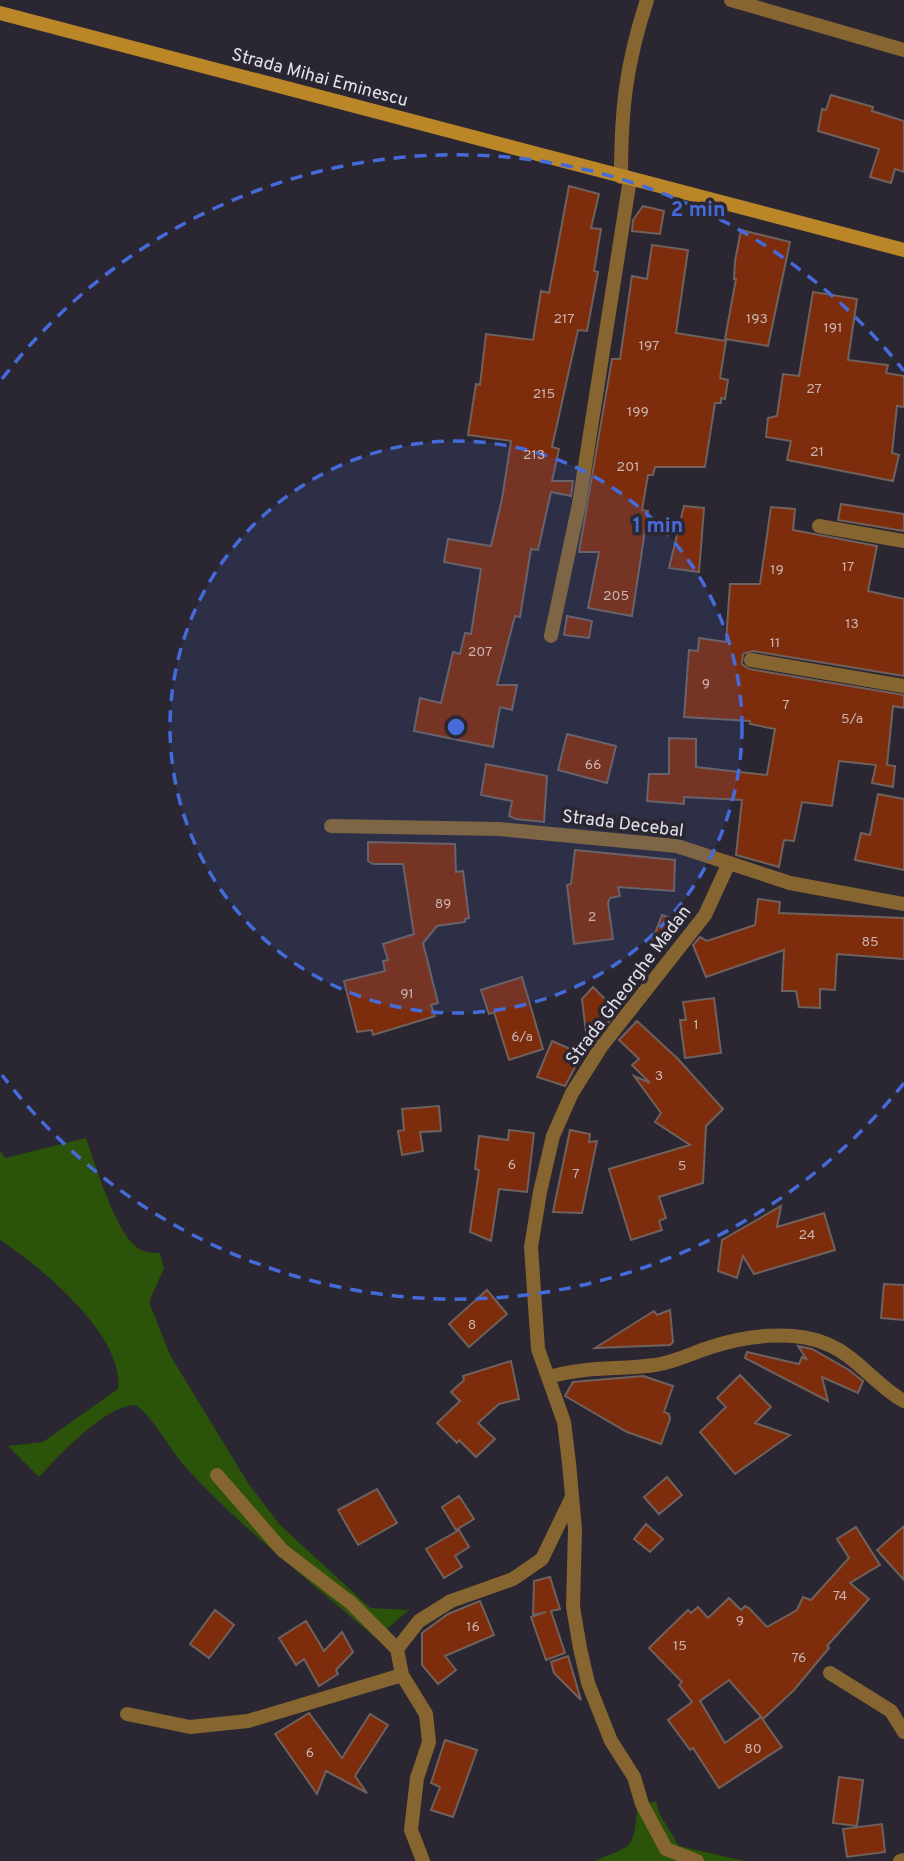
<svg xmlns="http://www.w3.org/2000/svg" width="904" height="1861" viewBox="0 0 904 1861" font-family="Overpass,sans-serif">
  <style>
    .green { fill: #2b5309 }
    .building { fill: #7e2d0c; stroke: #70615c; stroke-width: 2 }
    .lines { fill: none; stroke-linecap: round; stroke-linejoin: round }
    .minor { stroke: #866530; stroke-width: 14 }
    .secondary { stroke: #ba8628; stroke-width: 14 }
    .ring { fill: none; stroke: #456bdb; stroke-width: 3.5; stroke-dasharray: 12 9 }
    .labels { text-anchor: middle; stroke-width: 7; stroke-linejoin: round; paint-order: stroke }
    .number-label { font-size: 14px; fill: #cab4b2 }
    .street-label { font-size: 18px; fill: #e3e1e9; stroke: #2a2732 }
    .centre { fill: #456bdb; stroke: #2a2732; stroke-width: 3.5 }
    .ring-label { font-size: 21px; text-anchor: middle; font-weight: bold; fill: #456bdb; stroke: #2a2732; stroke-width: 7; stroke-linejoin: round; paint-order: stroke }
  </style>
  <rect width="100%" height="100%" fill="#2a2732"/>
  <path class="green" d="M86,1138C95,1164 114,1226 134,1245C141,1252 150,1253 160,1253L164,1268L149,1302L170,1355L248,1483L279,1524L370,1608L409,1610L376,1638C313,1584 246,1532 189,1471C169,1450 159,1424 136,1405C105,1405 60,1455 39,1477L8,1446L43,1442L118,1389C125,1336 40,1266 0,1240V1150L5,1158Z
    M656,1801L659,1813L679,1846L745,1861H595C631,1845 634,1851 637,1808Z"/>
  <path class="building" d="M831,95L873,107L872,111L904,121V172L895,169L891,183L870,177L879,149L818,131L822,109L826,110Z
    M569,186L599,194L591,228L601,229L594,271L598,272L587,331L578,330L552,447L559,449L552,481H573L571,496L551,492L538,550L531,549L520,617L515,616L497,685H517L512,710L500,707L493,747L414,731L420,698L441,703L453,652L460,654L465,633L471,634L481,569L444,562L448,539L491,546L502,499L511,441L468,435L476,384L480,385L486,334L533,340L541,291L549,293Z
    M643,206L664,211L660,234L632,231L633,220Z
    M741,230L790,242L768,346L725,339L736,279H734L735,261Z
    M652,245L688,250L676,333L726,341L720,378L728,380L725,399L721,398V403H715L705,467H655L653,475H648L642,510L648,511L632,616L588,608L599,552H579L612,359H620L632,276L647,279Z
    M813,292L857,299L848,360L888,365L886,373L904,376V407L897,406L892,453L899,455L893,481L787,460L791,441L766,437L768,418L777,416L783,374L799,376Z
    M841,504L904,514V531L838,520Z
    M684,506L704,508L699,572L669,568Z
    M771,507L795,509L793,530L877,546L868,591L904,599V676L753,651L743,654L742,664L749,669L904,695V708L893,706L887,765L895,766L893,787L872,783L876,765L839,761L832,806L802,802L794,841L784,840L779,867L736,855L742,800L684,797V804L647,801L649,774H669V738L696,739V767L767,775L775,729L750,724V721L684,717L689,650L698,651L699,638L726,642L730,584H760Z
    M567,616L592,621L589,638L564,635Z
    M567,734L616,746L607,783L558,770Z
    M486,764L547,776L544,822L516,819L509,816L512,801L481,795Z
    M878,794L904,799V870L855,860L861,833L870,835Z
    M368,842L455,844L456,872L463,871L469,918L465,919V922L437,926L423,943L438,1003L431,1005L435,1016L373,1035L372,1030L357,1032L344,981L385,971L383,961L388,960L383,944L414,934L403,864H373L368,861Z
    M575,850L675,860L674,891L618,887L620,896L610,898L608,903L613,939L574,944L567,885L571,884Z
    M758,899L780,902L779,913L904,918V959L837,954L835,990L820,989V1008L799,1007L796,991H782L784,950L706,977L693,945L700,937L707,941L755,925Z
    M662,915L682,922L666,949L651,944Z
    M522,977L543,1049L509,1060L494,1012L489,1014L481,990Z
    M593,987L617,1011L605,1027L597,1020L587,1041L582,999Z
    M714,998L721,1053L685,1058L680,1020H686L683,1002Z
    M637,1021L678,1059L723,1109L706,1126L703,1183L659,1197L666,1218L659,1221L662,1230L631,1240L609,1169L690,1145L655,1122L661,1113L634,1076L650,1083L632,1065L639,1059L619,1040Z
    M552,1041L582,1054L565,1086L537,1077Z
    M439,1106L441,1131L420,1132L423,1151L402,1155L398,1131L404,1130L402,1109Z
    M509,1130L534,1133L527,1192L499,1189L491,1241L470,1232L479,1170L475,1169L479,1136L508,1140Z
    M570,1130L590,1134L589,1142L597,1141L582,1213L553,1212Z
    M781,1206L777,1227L824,1213L835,1250L754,1274L743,1256L737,1278L718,1271L722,1240Z
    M884,1284L904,1285V1320L881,1318Z
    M487,1290L507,1314L469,1347L449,1324Z
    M670,1310L673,1342L670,1345L595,1348L654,1311L657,1315Z
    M798,1346L812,1349L849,1370L863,1381L858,1393L822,1377L828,1401L745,1358L747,1352L799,1364L802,1357L807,1360Z
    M511,1361L519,1399L499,1404L478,1423L495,1439L476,1457L459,1440L457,1443L437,1423L460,1401L451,1392L464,1380L463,1376Z
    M740,1375L771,1407L755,1423L790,1435L735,1474L700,1432L726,1407L717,1398Z
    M643,1376L673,1386L664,1412L669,1414L670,1419L661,1444L627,1432L565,1396L573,1382Z
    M667,1477L682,1495L659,1514L644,1497Z
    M377,1489L397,1523L358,1545L338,1510Z
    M459,1496L474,1519L456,1530L442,1507Z
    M646,1524L663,1539L650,1552L634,1539Z
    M904,1526V1580L877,1550Z
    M856,1527L880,1565L850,1583L869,1599L827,1646L829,1648L794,1690L763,1719L729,1680L700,1701L725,1743L761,1717L782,1747L719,1788L693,1748L690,1750L668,1720L692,1702L679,1685L682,1682L649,1648L688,1610L691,1613L698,1607L708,1618L729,1598L741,1610L745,1606L749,1608L767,1627L797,1610L803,1597L811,1600L849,1558L837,1539Z
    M459,1530L469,1547L455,1556L462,1567L444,1578L426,1549Z
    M550,1577L560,1609L551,1611L565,1653L546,1660L531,1617L546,1612L533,1615L534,1581Z
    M480,1601L494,1635L445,1656L456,1670L438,1684L422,1665V1633L448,1614Z
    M215,1610L234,1625L209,1658L190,1644Z
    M306,1621L324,1651L342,1632L353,1652L336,1670L338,1674L319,1686L304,1659L296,1665L279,1638Z
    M568,1656L581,1700L554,1673L551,1662Z
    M309,1713L342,1758L370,1714L388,1725L355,1776L367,1793L326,1771L317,1794L275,1734Z
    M445,1740L477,1750L453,1817L431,1810L440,1787L431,1783Z
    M839,1777L863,1780L857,1826L833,1823Z
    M882,1824L885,1852L847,1857L843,1829Z"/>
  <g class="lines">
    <path class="minor" d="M731,0L904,50
      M621,177C621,109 626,64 647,0
      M819,526L904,541
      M551,636L579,504L630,179
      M751,660L904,686
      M331,826L499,829L677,846L790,883L904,904
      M549,1377C586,1366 618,1370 655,1365C675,1362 692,1353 711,1347C745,1336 793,1329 827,1344C858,1357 876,1386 904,1401
      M217,1475L282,1550L351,1603L397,1649L402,1675L426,1714L429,1742L417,1778L411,1830L423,1861
      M397,1649L419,1621L451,1601L513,1579L542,1559L571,1499
      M830,1673L891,1711L904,1732
      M127,1714L190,1727L248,1721L402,1675
      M697,1861L666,1849L642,1804L634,1777L611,1741L588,1683L580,1648L573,1607L575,1529L569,1463L564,1422L538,1349L531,1247L540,1192L553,1136L572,1093L601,1047L705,915L728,865
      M900,1861L904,1860"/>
    <path class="secondary" d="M0,13L904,250"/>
  </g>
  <circle cx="456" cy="727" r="286" fill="#456bdb" fill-opacity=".12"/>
  <g class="ring">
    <circle cx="456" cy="727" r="286"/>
    <path d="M904 1083A572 572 0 0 1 2 1075M2 379A572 572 0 0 1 904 371"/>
  </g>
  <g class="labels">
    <g class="number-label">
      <text x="564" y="323">217</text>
      <text x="757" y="323">193</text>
      <text x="833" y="332">191</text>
      <text x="649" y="350">197</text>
      <text x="814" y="393">27</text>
      <text x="544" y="398">215</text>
      <text x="638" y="416">199</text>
      <text x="817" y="456">21</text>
      <text x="534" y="459">213</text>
      <text x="628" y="471">201</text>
      <text x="848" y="571">17</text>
      <text x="777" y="574">19</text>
      <text x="616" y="600">205</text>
      <text x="852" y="628">13</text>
      <text x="775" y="647">11</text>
      <text x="480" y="656">207</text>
      <text x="706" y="688">9</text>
      <text x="786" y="709">7</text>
      <text x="852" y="723">5/a</text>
      <text x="593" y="769">66</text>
      <text x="443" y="908">89</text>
      <text x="592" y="921">2</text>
      <text x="870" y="946">85</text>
      <text x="407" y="998">91</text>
      <text x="696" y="1029">1</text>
      <text x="522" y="1041">6/a</text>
      <text x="659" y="1080">3</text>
      <text x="512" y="1169">6</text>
      <text x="682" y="1170">5</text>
      <text x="576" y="1178">7</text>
      <text x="807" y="1239">24</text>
      <text x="472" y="1329">8</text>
      <text x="840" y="1600">74</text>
      <text x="740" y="1625">9</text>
      <text x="473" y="1631">16</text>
      <text x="680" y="1650">15</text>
      <text x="799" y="1662">76</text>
      <text x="753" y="1753">80</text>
      <text x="310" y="1757">6</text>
    </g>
    <g class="street-label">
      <text transform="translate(320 77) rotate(15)" y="6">Strada Mihai Eminescu</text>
      <text transform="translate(623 823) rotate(7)" y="6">Strada Decebal</text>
      <text transform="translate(628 985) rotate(-53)" y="6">Strada Gheorghe Madan</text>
    </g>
  </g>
  <circle cx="456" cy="727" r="10" class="centre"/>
  <g class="ring-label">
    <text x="698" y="216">2 min</text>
    <text x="658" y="532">1 min</text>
  </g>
</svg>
